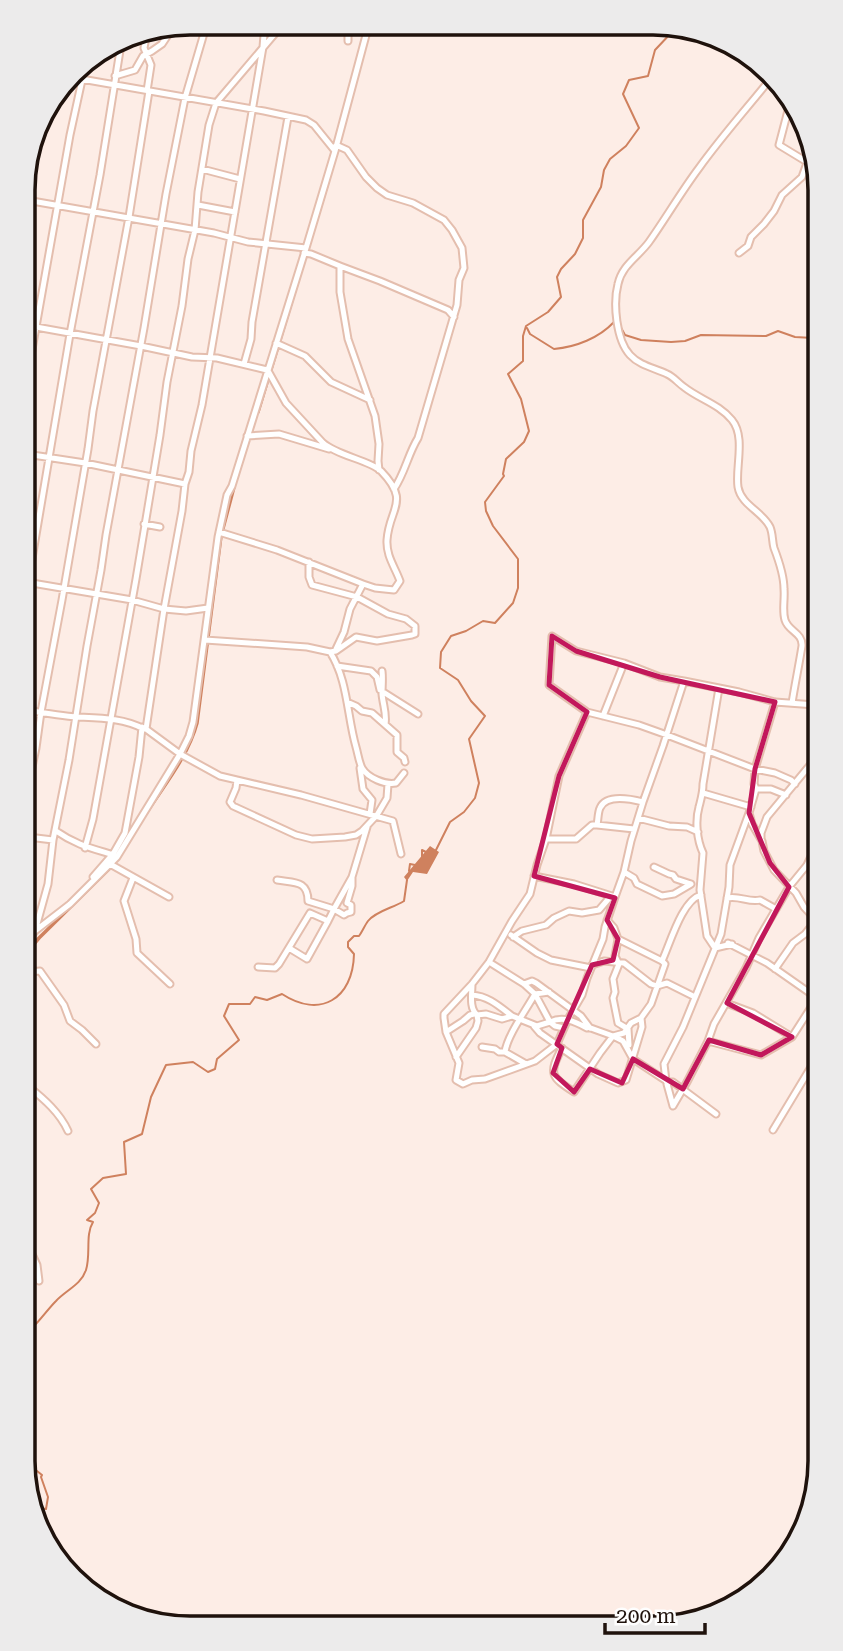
<svg xmlns="http://www.w3.org/2000/svg" width="843" height="1651" viewBox="0 0 843 1651" font-family="'Roboto Serif',serif">
  <style>
    .water { fill: #cf815e }
    .lines { fill: none; stroke-linecap: round; stroke-linejoin: round }
    .stream { stroke: #cf815e; stroke-width: 2 }
    .canal { stroke: #cf815e; stroke-width: 3.5 }
    .minor-casing { stroke: #e4beae; stroke-width: 9 }
    .minor { stroke: #fff; stroke-width: 5 }
    .marked { fill: none; stroke: #c2185b; stroke-width: 5; stroke-linejoin: round }
    .rim { fill: none; stroke: #1f120c; stroke-width: 3.5 }
  </style>
  <rect width="100%" height="100%" fill="#fdede6"/>
  <path class="water" d="M430,846L439,852L427,874L413,872L407,881L404,877Z"/>
  <g class="lines">
    <path class="stream" d="M619,324L625,335L641,340L671,342L685,341L701,335L766,336L778,331L795,337L813,338
      M527,328L530,334L554,349C576,347 599,338 614,322
      M436,850L450,822L464,812L475,798L479,783L469,739L485,716L471,701L458,680L440,668L441,652L451,636L466,631L483,621L495,623L513,603L518,588V559L493,526L486,511L485,502L504,476L503,474L506,459L524,442L529,431L521,399L508,374L523,361V336L526,326L548,312L561,297L557,277L561,269L575,254L583,238V220L601,187L604,170L610,159L626,146L639,128L623,94L629,80L648,76L655,50L672,32L675,26
      M422,858V850L426,852
      M409,871L410,864L415,865
      M30,1330C40,1321 47,1310 56,1301C66,1290 81,1285 86,1270C91,1254 85,1235 93,1222L87,1220L95,1213L99,1203L91,1189L103,1178L126,1174L124,1142L142,1134L151,1097L166,1065L193,1062L208,1072L215,1069L217,1059L239,1040L224,1016L229,1004H250L255,997L267,1000L282,994C320,1019 353,999 354,954L348,947V942L354,936H359C362,932 365,925 368,921C376,911 393,908 404,901L407,880
      M31,1439L33,1454L32,1467L42,1475L41,1477L48,1497L46,1509L31,1507"/>
    <path class="canal" d="M258,412L328,182
      M147,812C165,784 188,756 197,723L221,536L234,487
      M28,951L39,938L113,865"/>
    <defs>
      <path id="minor" d="M251,23L265,33
        M265,23L263,47L202,405L191,451L189,472L185,484L182,511L164,609L146,729L180,754L220,776L301,795L393,821L401,854
        M348,24V41
        M147,31L144,48L151,65L147,91
        M115,76L135,70L143,56L152,51L162,44L174,26
        M70,77L264,111L306,120L314,125L335,151
        M772,77C748,107 722,136 699,168C681,192 666,218 649,242C638,257 622,265 618,284C613,303 616,340 630,355C640,366 655,368 667,374C674,377 678,383 684,387C699,399 719,404 732,420C746,437 735,468 738,487C741,505 763,512 770,527C773,534 772,541 774,548C779,561 784,575 784,589C785,600 782,610 785,620C788,631 803,633 802,646C799,665 795,684 792,703
        M790,103L779,145L807,162
        M336,145L347,150L366,177L377,188L387,195L413,203L444,220L452,230L462,248L464,268L459,280L457,305L418,438C408,454 405,473 394,489
        M202,169L240,179
        M24,192L35,132
        M24,201H32L214,233L248,242L306,248L335,151L369,24
        M198,205L235,212
        M304,253L311,254L340,266L380,281L448,310L454,317
        M739,253L748,246L751,237L764,224L774,211L782,195L802,177L812,149
        M340,266V292L348,339L375,416L379,444L378,461L379,470
        M25,325L141,346L192,357L217,358L267,370
        M276,343L305,356L331,382L370,400
        M244,364L251,339L252,322L288,117
        M25,389L70,135L82,80
        M247,436L279,434L329,449
        M26,454L85,463L185,484
        M144,524L160,527
        M219,532L277,550L363,584L375,588L394,590L400,581C395,567 386,556 387,540C389,508 411,502 381,471C369,460 338,456 323,443L286,403L267,369
        M309,562V577L312,585L357,597L388,614L406,619L415,626V634L412,635L377,641L356,637L336,651L330,652
        M26,582L132,600L164,609L186,611L208,608
        M26,594L70,334L100,175L122,38
        M205,640L307,647L330,652C348,680 347,716 356,747C358,754 359,762 362,768C368,778 385,785 396,783L404,773
        M336,649L344,632L350,609L363,584
        M337,666L371,671L377,677L380,690L418,714
        M382,671C383,679 382,686 382,694C383,705 387,714 385,724
        M719,688L703,784C703,793 701,799 699,807C695,821 697,840 703,853L700,890L707,936L715,948L732,944
        M347,702L356,706L362,711L372,713L397,735V752L404,758L405,762
        M27,710C44,713 61,716 78,717C100,718 124,718 144,729
        M603,716L624,663
        M360,768L363,789L372,800L370,814
        M237,780L236,788L230,802L233,806L296,835L312,839L345,837L356,835L362,831L377,815L387,798L388,784
        M795,784L791,780L775,773L755,769L667,735L639,725L587,712L549,685L552,636L576,651L624,663L660,677L684,681L739,692L775,702L815,705
        M28,786L36,748L41,712L62,600L88,449L93,411L129,217L149,91
        M756,789H771L786,795
        M703,793L751,807
        M749,813L752,824L762,841L764,851L774,870L796,893L804,907L816,920
        M638,818L669,826L687,827L698,832
        M597,825C598,820 598,812 600,808C606,794 631,799 643,802
        M56,831C76,845 91,848 114,855
        M28,837L53,840
        M546,839H576L592,825H597L634,829
        M761,839V833L767,817L815,759
        M85,848L93,819L136,579L160,435L167,382L182,306L188,259L195,230L198,192L209,125L216,103L284,23
        M110,864L169,897
        M654,867L669,874L673,875L676,879L691,884
        M624,872L634,878L637,884L662,896L674,894L691,884
        M534,876L574,884L615,897L605,927L603,939L587,978L582,995L568,1019L557,1044L535,1061L485,1079L472,1080L463,1084L456,1080L459,1063L446,1032L444,1018V1014L472,984L489,962L512,921L530,894L537,865L546,839L559,776L587,712
        M93,877L113,854L125,833L139,757L142,727
        M352,877L367,827
        M133,878L124,901L136,939L137,953L170,984
        M277,880C294,883 308,880 308,901L334,909L344,915L347,913L351,912V905L347,903L352,886V877L334,909L328,921
        M615,897L624,872L631,841L643,802L663,746L684,681
        M727,898C739,895 749,903 760,900L776,909
        M35,931L48,884L53,840L69,760L87,646L101,570L106,535L144,328L166,194L185,98L207,23
        M511,935L537,953L551,960L591,968
        M513,937L522,931L546,925L554,918L569,911L582,913L599,910L611,896
        M28,939L35,931L70,904L117,857L180,754L189,736L193,722L218,537L227,495L232,486L306,248
        M618,939L615,956L619,964L613,979L615,992L613,998L618,1023L628,1029L629,1045
        M728,943L767,963L817,998
        M662,961C670,944 682,900 701,895
        M489,962L524,984L535,994L549,992
        M592,965L604,961L624,963L651,984L657,986L667,983L695,997
        M258,967L275,968L279,964L310,913L328,921L307,959L289,948
        M775,969L793,943L805,934L816,920
        M29,972L40,971L64,1005L70,1021L82,1030L96,1044
        M524,984L532,981L536,983L581,1016L590,1028
        M535,994L550,1022C563,1016 574,1021 587,1028L588,1027L613,1036L623,1041L633,1059L668,1082H673L716,1114
        M472,995C488,996 499,1006 512,1016
        M728,1001L729,1004L753,1013L792,1037
        M477,1015L486,1014L502,1019L512,1016L537,1026L550,1022L555,1026L564,1028
        M534,1026L540,1033L598,1074L618,1083L626,1080L642,1027L641,1018L651,1004L665,964L662,961L618,939L614,928L607,920
        M446,1032L463,1021L470,1015L474,1014
        M708,1041L761,1055L792,1037L817,998
        M482,1047L495,1049L499,1052H505
        M562,1048C548,1074 551,1077 574,1092L600,1053L613,1036L624,1033L631,1023L641,1018
        M456,1057L476,1028L478,1021L477,1015C469,1008 472,994 472,984
        M526,1064L505,1052C507,1036 526,1010 535,994
        M666,1081L664,1064L683,1027L721,934L729,887L730,865L749,813L756,789L754,784L755,769L775,702
        M668,1082L667,1084L673,1106
        M29,1087C44,1099 60,1113 68,1131
        M673,1106L687,1082L708,1041L714,1024L746,968L759,938L789,887L807,865L816,846
        M773,1130L817,1057
        M812,1139L818,1129
        M30,1250L37,1265L39,1281"/>
    </defs>
    <use href="#minor" class="minor-casing"/>
    <use href="#minor" class="minor"/>
  </g>
  <path class="marked" d="M552,636L576,651L660,677L775,702L755,769L749,813L770,863L789,887L727,1003L792,1037L761,1055L709,1040L683,1089L633,1059L622,1083L590,1069L574,1092L553,1073L562,1048L557,1044L592,965L613,960L618,939L607,920L615,898L534,876L559,776L587,712L549,685Z"/>
  <path d="M0 0H843V1651H0ZM190 35H653A155 155 0 0 1 808 190V1461A155 155 0 0 1 653 1616H190A155 155 0 0 1 35 1461V190A155 155 0 0 1 190 35Z" fill="#ecebeb" fill-rule="evenodd"/>
  <path class="rim" d="M190 35H653A155 155 0 0 1 808 190V1461A155 155 0 0 1 653 1616H190A155 155 0 0 1 35 1461V190A155 155 0 0 1 190 35Z"/>
  <path d="M605 1623v10h100v-10" fill="none" stroke="#1f120c" stroke-width="3.5"/>
  <text x="616" y="1623" font-size="21" fill="#1f120c" stroke="#fefefe" stroke-width="5" paint-order="stroke">200 m</text>
</svg>
